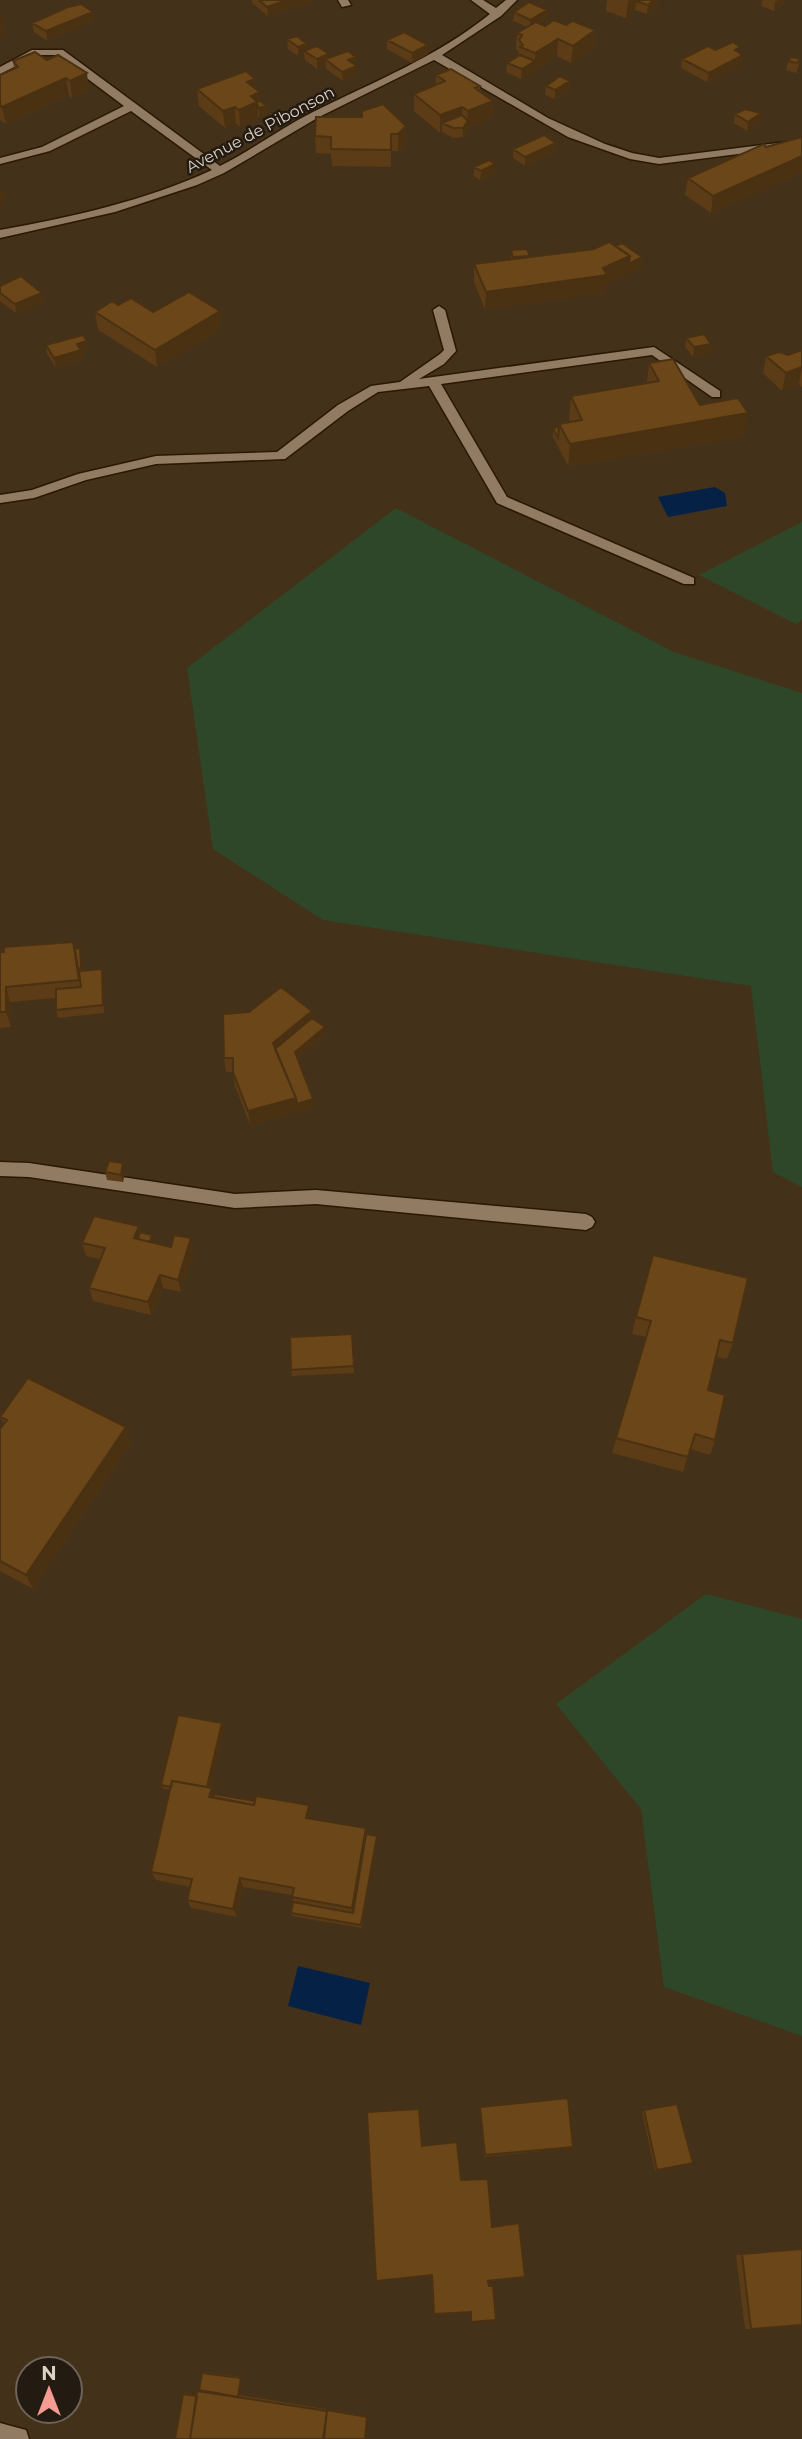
<svg xmlns="http://www.w3.org/2000/svg" width="802" height="2439" viewBox="0 0 802 2439" font-family="Montserrat,sans-serif">
  <style>
    .green { fill: #2e4729 }
    .water { fill: #062146 }
    .lines { fill: none; stroke-linecap: round; stroke-linejoin: round }
    .minor-casing { stroke: #2a1803; stroke-width: 3 }
    .minor { fill: #927b63; fill-rule: evenodd }
    .wall { fill: #5b3c16 }
    .shaded-wall { fill: #4a3112 }
    .building { fill: #6a4619; stroke: #4a3112; stroke-width: 2 }
    .labels { text-anchor: middle; stroke-width: 5; stroke-linejoin: round; paint-order: stroke }
    .far-street-label { font-size: 16px; fill: #dcd0c3; stroke: #231b11 }
  </style>
  <rect width="100%" height="100%" fill="#44311a"/>
  <path class="green" d="M396,508L674,652L802,693V1187L773,1172L751,986L323,920L213,849L187,668Z
    M802,522V620L796,624L699,575Z
    M706,1594L802,1619V2036L664,1987L641,1809L556,1704Z"/>
  <path class="water" d="M715,487L725,493L727,506L668,517L658,497Z
    M298,1966L370,1983L361,2025L288,2006Z"/>
  <g class="lines">
    <defs>
      <path id="minor" d="M338,0H348L351,5L342,7Z
        M471,0H483L496,8L506,0H517L501,16L442,55L548,118L605,144L632,153L659,158L802,140V146L659,164L630,159L568,137L434,60L319,117L224,173L197,185L115,212L0,238V230C73,217 144,201 212,170L131,111L50,151L0,164V158L42,147L124,106L56,55H38L0,74V67L32,50H63L220,166C252,150 281,128 313,112C373,82 437,57 490,14Z
        M439,306L445,310L456,351L444,364L419,379L654,347L720,391V397H712L652,355L441,384L507,497L694,578V584H684L497,503L429,386L378,392L348,411L285,459L156,464L86,480L34,498L0,503V495L32,490L78,474L156,456L277,452L338,405L371,386L400,382L440,354L444,350L433,310Z
        M0,1162L29,1163L235,1194L316,1190L586,1214L592,1217L595,1222L592,1227L586,1230L316,1204L235,1208L29,1177L0,1176Z
        M0,2423L26,2430L29,2439H0Z"/>
    </defs>
    <use href="#minor" class="minor-casing"/>
    <use href="#minor" class="minor"/>
  </g>
  <path class="wall" d="M252,0H316L268,16L252,3Z
    M607,0H658L657,6L647,14L635,10L626,18L606,11Z
    M762,0H784L783,5L774,11L761,6Z
    M547,10L546,19L540,23L545,26L566,25L595,30L593,47L571,63L557,56L521,79L506,72L507,63L518,56L519,51L516,50L517,33L527,27L513,21L514,12Z
    M94,21L47,41L34,32L32,23Z
    M287,39L307,50L356,66L357,75L343,81L326,69V65L317,69L305,60L304,54L298,56L288,49Z
    M387,40L428,54L412,63L387,49Z
    M715,50L739,53L743,55L741,64L707,82L681,68L682,59Z
    M35,52L89,90L72,98L69,95L6,124L0,120V75L14,68L13,61Z
    M800,59L798,68L796,73L786,70L788,61Z
    M436,75L480,86V91L493,101L492,118L468,128V130L463,137L453,138L442,132L440,133L414,111V94L436,85Z
    M546,86L569,90L555,99L545,95Z
    M197,89H256L261,102L266,106L267,115L259,118L258,117V119L240,127L236,124L225,128L199,106Z
    M383,104L406,143L398,151H391V167L332,166L331,154L316,153L315,136L362,117Z
    M761,113L760,122L747,131L734,123L735,114Z
    M802,137V172L711,213L685,195L688,178L766,147Z
    M556,143L555,152L525,166L513,158V149Z
    M474,167L495,173L480,180L474,176Z
    M616,246L642,257L641,267L606,284L605,293L485,309L474,282V264L511,260V250L530,257Z
    M0,286L42,293L44,302L16,313L0,301Z
    M118,305L153,312L221,329L157,367L98,330L95,312Z
    M686,338L710,353L693,357L685,347Z
    M87,341L88,350L82,352L83,359L56,368L47,354L46,345Z
    M802,350V387L799,384L782,391L763,373L766,356L788,355Z
    M649,363L700,405L744,436L568,466L553,437V428L559,427V424L570,422L569,419L571,396L647,383Z
    M75,949L82,956V971L103,977L104,1013L58,1018L56,1010V998L10,1002L11,1027L0,1028V952Z
    M312,1018L325,1035L298,1058L314,1107L250,1125L235,1086L233,1072H226L224,1058Z
    M125,1171L123,1182L107,1180L105,1172Z
    M139,1226L140,1232L153,1243L194,1252L181,1292L163,1288L151,1315L93,1301L89,1288L100,1259L86,1256L82,1243Z
    M636,1317L733,1343L727,1359L716,1357L708,1390L715,1440L710,1455L690,1449L683,1472L612,1453L646,1337L632,1334Z
    M352,1334L354,1373L292,1376L291,1370Z
    M0,1417L126,1427L131,1443L33,1589L0,1571V1429L4,1424Z
    M222,1723L224,1727L210,1787L214,1794L311,1815L310,1819L366,1834L377,1840L362,1928L292,1916L291,1913L293,1902L292,1895L243,1887L237,1917L191,1908L187,1900L190,1887L156,1880L151,1872L170,1790L163,1789L161,1785Z
    M480,2107L573,2147L572,2148L484,2157Z
    M644,2110L693,2163L655,2171L642,2112Z
    M802,2249L751,2329H745L736,2255Z
    M204,2372L242,2377L240,2395L367,2416L365,2439L183,2394L185,2393L197,2395V2391L199,2390L202,2373Z"/>
  <path class="shaded-wall" d="M287,0H316L268,16L267,7Z
    M629,0H645L636,1L635,10L626,18L628,1Z
    M654,0H658L657,6L647,14L648,5Z
    M778,0H784L783,5L774,11L775,2Z
    M547,10L546,19L530,29V20Z
    M93,12L94,21L47,41L46,31Z
    M2,16L5,33L0,36V17Z
    M595,30L593,47L571,63L573,46Z
    M558,39L557,56L521,79L522,69L535,61V53Z
    M307,44V52L304,51V54L298,56V47Z
    M428,45V54L412,63V53Z
    M329,54L330,63L325,59L326,65L317,69V59Z
    M743,55L741,64L707,82L709,73Z
    M356,57V66L348,60Z
    M357,66V75L343,81L342,72Z
    M87,73L89,90L72,98L70,81Z
    M66,78L69,95L6,124L2,107Z
    M255,79L256,94L260,92L261,108L266,106L267,115L259,118V108H258V119L240,127L239,110L247,82Z
    M570,81L569,90L555,99V90Z
    M493,101L492,118L468,128V130L463,137V128L467,122L468,111Z
    M235,107L236,124L225,128L223,111Z
    M462,107V124L442,123V132L440,133V115Z
    M761,113L760,122L747,131L748,122Z
    M406,126V143L398,151V134Z
    M556,143L555,152L525,166V157Z
    M802,156V172L711,213L713,196Z
    M495,164V173L480,180L481,171Z
    M4,191L5,201L0,203V193Z
    M630,256L642,257L641,267L606,284L605,293L485,309L486,292L603,268Z
    M42,293L44,302L16,313L15,304Z
    M220,311L221,329L157,367L155,350Z
    M87,341L88,350L82,352L83,359L56,368L54,358L77,344Z
    M711,344L710,353L693,357L694,347Z
    M802,367L799,384L782,391L786,373Z
    M748,413L744,436L568,466L570,444Z
    M80,948L82,956L83,977L81,968Z
    M6,987L10,1002L11,1027L6,1012Z
    M312,1011L313,1026L276,1056L273,1043Z
    M325,1027V1035L296,1060L295,1052Z
    M296,1098L313,1099L314,1107L250,1125L248,1111Z
    M123,1163L125,1171L123,1182L121,1175Z
    M139,1226L142,1240L134,1238Z
    M191,1238L194,1252L181,1292L178,1280Z
    M160,1275L163,1288L151,1315L148,1302Z
    M126,1427L131,1443L33,1589L26,1575Z
    M222,1723L224,1727L208,1797L206,1793Z
    M212,1788L215,1798L209,1797Z
    M309,1805L311,1815L308,1828L306,1818Z
    M366,1828V1838L353,1916L352,1908Z
    M377,1836V1840L362,1928L361,1925Z
    M240,1878L243,1887L237,1917L233,1909Z
    M242,2377L240,2395H239L241,2378Z"/>
  <path class="building" d="M259,0H287L267,7Z
    M637,0H654L648,5L636,1Z
    M529,2L547,10L530,20L514,12Z
    M81,4L93,12L46,31L32,23L68,7Z
    M554,20L566,25L573,21L595,30L573,46L558,39L535,53L520,47L523,45L519,40L522,35L517,33L536,22L545,26Z
    M404,32L428,45L412,53L387,40Z
    M297,36L307,44L298,47L287,39Z
    M733,42L740,47L735,50L743,55L709,73L682,59L708,46L715,50Z
    M317,46L329,54L317,59L304,51Z
    M348,51L356,57L348,60L357,66L342,72L325,59Z
    M35,52L47,60L58,55L87,73L70,81L66,78L2,107L0,105V75L18,67L13,61Z
    M520,55L535,61L522,69L507,63Z
    M791,57L800,59L797,63L788,61Z
    M451,69L480,86L475,88L493,101L468,111L462,107L440,115L414,94L445,81L436,75Z
    M246,71L255,79L247,82L260,92L251,96L257,102L239,110L235,107L223,111L197,89Z
    M560,76L570,81L555,90L546,86Z
    M260,101L266,106L259,108H258L257,102Z
    M383,104L406,126L398,134H391V150L331,149V137L315,136L316,117H362V111Z
    M745,109L761,113L748,122L735,114Z
    M462,115L468,121L463,128H453L442,123Z
    M544,135L556,143L525,157L513,149Z
    M802,137V156L713,196L688,178L764,144L766,147Z
    M489,160L495,164L481,171L474,167Z
    M609,242L630,256L603,268L607,275L486,292L474,264L594,249Z
    M622,243L642,257L629,264L630,256L616,246Z
    M527,249L530,256L513,257L511,250Z
    M21,276L42,293L15,304L0,293V286Z
    M189,292L220,311L155,350L95,312L112,301L118,305L131,298L153,312Z
    M704,334L711,344L694,347L686,338Z
    M83,335L87,341L77,344L81,350L54,358L46,345Z
    M802,350V367L786,373L766,356L779,352L788,355Z
    M673,359L700,405L738,398L748,413L570,444L559,424L582,420L571,396L659,381L649,363Z
    M559,427L558,438L553,428Z
    M73,942L79,980L6,987V1012H0V952H4V947Z
    M80,948L81,968L78,969L75,949Z
    M102,969L103,1005L56,1010V989L81,987L79,971Z
    M281,987L312,1011L273,1043L296,1098L248,1111L233,1072V1058H224L223,1014L249,1012Z
    M312,1018L325,1027L295,1052L313,1099L297,1104L296,1098L275,1049Z
    M109,1161L123,1163L121,1175L105,1172Z
    M94,1216L139,1226L134,1238L171,1247L174,1235L191,1238L178,1280L160,1275L148,1302L89,1288L105,1248L82,1243Z
    M140,1232L152,1235L150,1242L138,1239Z
    M653,1255L748,1278L733,1343L720,1340L708,1390L725,1395L715,1440L695,1434L688,1457L616,1438L651,1321L636,1317Z
    M352,1334L354,1366L291,1370L290,1337Z
    M28,1378L126,1427L26,1575L0,1561V1429L7,1420L0,1417Z
    M178,1715L222,1723L207,1787L172,1781L171,1787L161,1785Z
    M172,1781L212,1788L209,1797L254,1805L256,1796L309,1805L306,1818L366,1828L352,1908L292,1897L294,1888L240,1878L233,1909L187,1900L192,1879L151,1872Z
    M214,1794L255,1801L254,1805L213,1797Z
    M366,1834L377,1836L361,1925L291,1913L293,1902L353,1913Z
    M568,2098L573,2147L485,2155L480,2107Z
    M677,2104L693,2163L657,2170L644,2110Z
    M419,2109L422,2146L457,2142L461,2180L488,2179L492,2227L519,2223L525,2277L488,2281L489,2286H493L496,2320L471,2322V2312L434,2314L432,2275L376,2281L367,2112Z
    M802,2249V2325L751,2329L742,2254Z
    M202,2373L241,2378L238,2397L199,2390Z
    M197,2391L327,2411L323,2439H190Z
    M183,2394L197,2396L190,2439H175Z
    M327,2410L367,2417L365,2439H324Z"/>
  <g class="labels">
    <g class="far-street-label">
      <text transform="translate(260 129) rotate(-28)" y="6">Avenue de Pibonson</text>
    </g>
  </g>
  <g transform="translate(49 2390)"><circle r="33" fill="#231b11" stroke="#6d6358" stroke-width="2"/>
  <path d="M0-5L12 26L0 18L-12 26Z" fill="#f59c92"/>
  <text y="-10" font-size="19" font-weight="bold" text-anchor="middle" fill="#dcd0c3">N</text>
  </g>
</svg>
